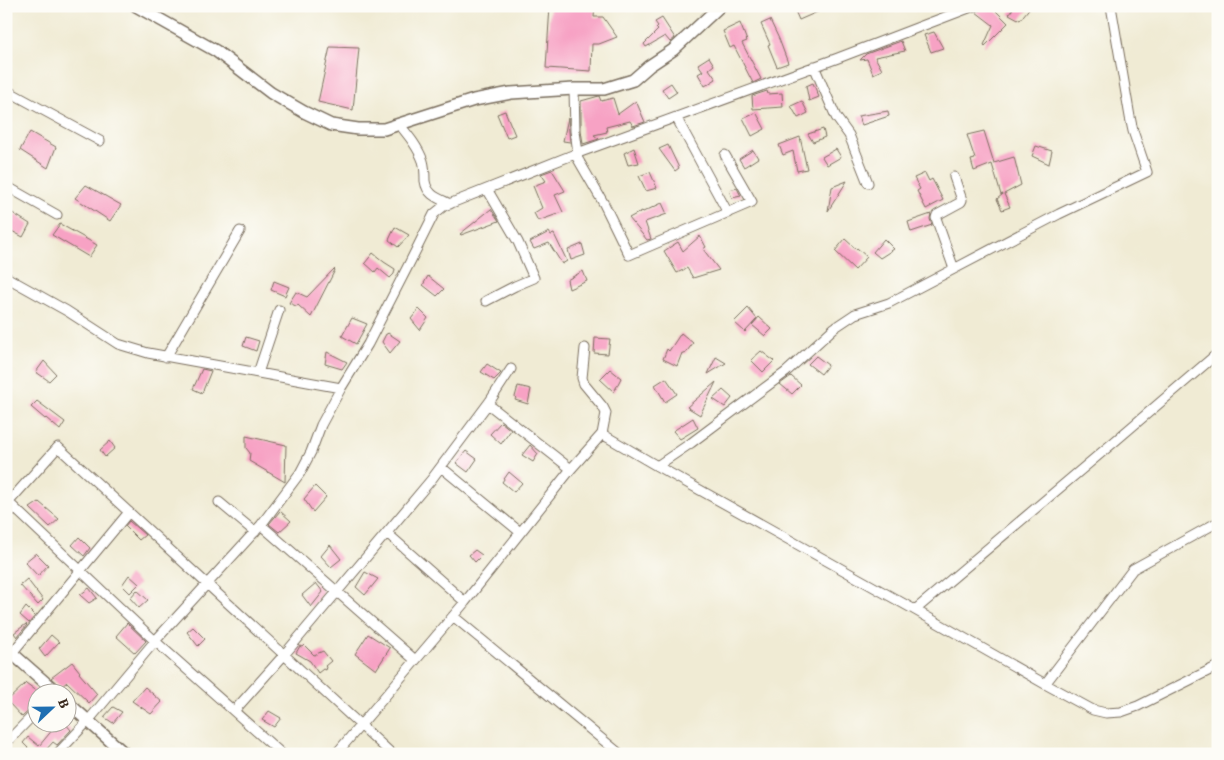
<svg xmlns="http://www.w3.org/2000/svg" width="1224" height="760" viewBox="0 0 1224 760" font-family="'EB Garamond',serif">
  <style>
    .building { fill: #f7a2c4 }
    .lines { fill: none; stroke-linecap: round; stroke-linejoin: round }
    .minor-casing { stroke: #7a6e5e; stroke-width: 11 }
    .tertiary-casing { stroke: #7a6e5e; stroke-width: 14 }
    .minor { stroke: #fff; stroke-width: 9 }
    .tertiary { stroke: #fff; stroke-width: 11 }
  </style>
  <rect width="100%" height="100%" fill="#fdfcf7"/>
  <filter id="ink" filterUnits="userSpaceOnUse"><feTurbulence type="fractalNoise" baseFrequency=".02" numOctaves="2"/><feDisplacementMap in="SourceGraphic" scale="10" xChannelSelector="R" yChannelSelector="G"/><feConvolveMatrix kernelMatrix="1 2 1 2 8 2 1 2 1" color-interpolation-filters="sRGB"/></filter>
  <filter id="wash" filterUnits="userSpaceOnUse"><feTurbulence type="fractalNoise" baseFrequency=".0096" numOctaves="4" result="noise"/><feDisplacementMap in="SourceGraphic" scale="20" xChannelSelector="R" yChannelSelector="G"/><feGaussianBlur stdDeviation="1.12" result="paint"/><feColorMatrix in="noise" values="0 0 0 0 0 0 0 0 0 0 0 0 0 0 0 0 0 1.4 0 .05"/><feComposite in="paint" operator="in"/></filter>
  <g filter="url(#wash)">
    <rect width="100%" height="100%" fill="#f0ebd4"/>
    <g id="blocks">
      <path class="building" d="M550,6H595L594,17H603L617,37L599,44H592L591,71L546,68Z
        M793,6H831L799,20Z
        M988,6H990L994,11L995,10L1008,23L985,46L984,45L993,25L976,12Z
        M1015,6H1031L1020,20L1009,14Z
        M662,18L675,38L670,42L665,36L646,47L644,44L658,30L656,28L658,26L655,22Z
        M770,20L779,39L788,63L777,67L768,45L770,44L761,24Z
        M740,23L747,41L742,43L761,79L753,83L734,46L730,48L723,31Z
        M934,32L943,48L931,52L924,35Z
        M901,41L905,51L875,57L882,70L873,74L867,59L860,60L866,54Z
        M330,47L359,48L353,110L318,102Z
        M709,57L714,65L709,69L716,79L705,86L698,74L703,71L698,64Z
        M671,83L677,92L668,98L662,89Z
        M813,83L819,97L809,101L806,86Z
        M767,91L768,94L782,93L783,107L753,109L752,96Z
        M599,96L601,101L613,98L618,114L636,101L645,122L633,126L630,121L606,127L607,132L594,135L599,139L583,144L581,130V101Z
        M802,101L808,113L798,118L791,106Z
        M505,111L515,135L507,138L497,114Z
        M888,111L889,116L862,125L858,116Z
        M756,112L765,129L752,136L743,118Z
        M568,118L569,131L570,142L563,141Z
        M823,129L825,137L813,142L808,134Z
        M984,131L994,163L1014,157L1021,185L1004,194L1010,207L1002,210L997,199L1003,194L1001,195L992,164L974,171L971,160L975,159L967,135Z
        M30,132L56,147L48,168L20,150Z
        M800,137L807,169L797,171L793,151L783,155L779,145Z
        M668,145L679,168L675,171L659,149Z
        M1036,146L1052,151L1049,164L1032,156Z
        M634,148L639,163L628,165L624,153Z
        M836,149L841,157L827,165L822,157Z
        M753,150L758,158L744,167L739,159Z
        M552,170L565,191L555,195L563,212L538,221L534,213L542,208L533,186L546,181L541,174Z
        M650,172L657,188L646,191L639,176Z
        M925,173L929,181L932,179L943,200L926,209L917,191L920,189L914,178Z
        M847,181L828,211L832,187Z
        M86,185L121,205L110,221L75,198Z
        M737,188L741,196L732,198L729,190Z
        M662,203L667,214L645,222L651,239L647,240L629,218L642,211L643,212Z
        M6,209L30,224L23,237L6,228Z
        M491,209L499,221L461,235L460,234Z
        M931,214L930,219L932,225L911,232L908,222Z
        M60,224L97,245L89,257L52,235Z
        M395,227L409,235L398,247L389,240Z
        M549,232L551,235L554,234L567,261L562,264L549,243L534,249L530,242Z
        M700,236L706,247L703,249L719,270L693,278L687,268L677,273L664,251L678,242L683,251Z
        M845,239L856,249L857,248L867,257L855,270L835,251Z
        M884,239L894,249L880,258L873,252Z
        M582,244L585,255L571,260L568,250Z
        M373,253L384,262L395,269L394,274L390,278L378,268L375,272L365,263Z
        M334,269L335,270L311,317L298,305L296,306L289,303L296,292L307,297Z
        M583,271L587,281L569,289L567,280Z
        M428,276L444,289L437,296L423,285Z
        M274,281L289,287L285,296L271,290Z
        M748,308L757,319L745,332L734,322Z
        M419,309L428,318L420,330L411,319Z
        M759,317L772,329L765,336L752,325Z
        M352,318L367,324L356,344L342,336Z
        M388,333L400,341L390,353L382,342L386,334H387Z
        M681,333L693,343L685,354L682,353L677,366L663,359L667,349L669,351Z
        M246,337L259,341L256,351L243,346Z
        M595,338L610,339L608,354L594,353Z
        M761,351L774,361L763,372L751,360Z
        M327,352L347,362L342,369L325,364Z
        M816,356L828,365L821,374L808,364Z
        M716,357L726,363L708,374Z
        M44,361L56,374L49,381L36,372Z
        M487,364L501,373L494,380L481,372Z
        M202,369L211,371L202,393L193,389Z
        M610,369L621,378L614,392L600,379Z
        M791,376L801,385L792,394L780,384Z
        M666,378L677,394L665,402L655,385Z
        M716,382L700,415L687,407Z
        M518,386L531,389L528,404L515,400L516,398L515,397Z
        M723,390L732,398L725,407L713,399Z
        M37,401L65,422L60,430L46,418L45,419L31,407Z
        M693,418L698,428L680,439L673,431Z
        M501,422L511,430L501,444L490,434Z
        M246,436L286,445L285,482L249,461L250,453L246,448Z
        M110,441L115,448L105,457L100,450Z
        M530,445L538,454L533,462L522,455Z
        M466,451L477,459L468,472L456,463Z
        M509,472L522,483L514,492L502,482Z
        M315,486L326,497L313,512L304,499Z
        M39,502L59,519L50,527L30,508Z
        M280,511L291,521L279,532L269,524Z
        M129,521L145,535L139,540L125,526Z
        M79,537L90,548L84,556L72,545Z
        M330,545L341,559L331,567L321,556Z
        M475,550L482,555L475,562L469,555Z
        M36,553L48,565L38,576L25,562Z
        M365,572L378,579L365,595L356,587Z
        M129,575L139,584L130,593L122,585Z
        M27,579L43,600L38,605L20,585Z
        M316,583L323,592L311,607L302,595Z
        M89,588L97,598L89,603L80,595Z
        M137,590L148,600L139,608L130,598Z
        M26,607L35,616L29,623L20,615Z
        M127,623L146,641L135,653L116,636Z
        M26,624L27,625L17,637L14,633Z
        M193,627L205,639L198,646L187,632Z
        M368,634L390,648L376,670L355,654Z
        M51,635L59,642L45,657L39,649Z
        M304,645L314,655L323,651L331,661L325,666L326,667L325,670L323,669L318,673L310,661L296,653L300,646L302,647Z
        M72,662L80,672L79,673L97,694L89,703L67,682L61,687L51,678Z
        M26,683L38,692V704L34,706L22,717L7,701Z
        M145,687L162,702L151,714L132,701Z
        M113,707L122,712L113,723L104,717Z
        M269,711L281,718L274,727L262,720Z
        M59,722H64L71,730L57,745L53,742L45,751L48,754H34L23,743L28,737L39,746Z"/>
    </g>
  </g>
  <g filter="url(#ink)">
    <use href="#blocks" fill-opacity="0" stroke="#7a6e5e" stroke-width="1"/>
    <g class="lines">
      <defs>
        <path id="minor" d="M814,66L836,117L849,135L868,183
          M574,89L575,131L578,153
          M6,90L100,141
          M676,117L728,213
          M399,124C408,135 418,147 423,161C425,167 425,174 425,181C427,195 438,198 450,204
          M575,154L604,204L629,255L752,202L725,155
          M6,186L57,215
          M954,269L936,218L937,215L961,202L962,200L954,177
          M6,277L67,311L118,344L148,353L341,388
          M486,301L515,286L534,278L518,242L487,189
          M166,357L240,231
          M258,373L279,310
          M488,404L571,469
          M602,434L657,466L915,610L1045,684L1133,569L1218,522
          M657,466L691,443L786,372L834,328L855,314L889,303L1059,214L1147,172L1133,131L1130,117L1111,6
          M441,467L520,532
          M6,500L155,641L282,754
          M219,502L255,532
          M6,505L58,447L392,754
          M261,525L415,660
          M387,533L465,602
          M915,610L1114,442L1218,353
          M453,616L620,754
          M12,653L129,512
          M1045,684L1093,710L1106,713L1121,712L1138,706L1218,666
          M234,711L284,655L431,480L490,401L511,369
          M6,743L38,710
          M57,754L88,721L155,641L261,525L300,473L311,452L321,425L341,388L368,344L409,264L434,214L444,206L575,154L838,58L974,6
          M336,754L465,602L571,469L602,434L606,413L603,407L584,384L582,378L585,348"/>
        <path id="tertiary" d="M136,6L216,51L271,93L304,112L331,125L358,129H384L474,100L511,93L574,89H604L633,80L649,66L673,50L720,6
          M6,648L56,692
          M68,703L125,754"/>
      </defs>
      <use href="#minor" class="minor-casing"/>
      <use href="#tertiary" class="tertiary-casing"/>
      <use href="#minor" class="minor"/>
      <use href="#tertiary" class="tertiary"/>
    </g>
  </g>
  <rect width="1224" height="760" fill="none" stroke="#fdfcf7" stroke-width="25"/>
  <g transform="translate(52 708) rotate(68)"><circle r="24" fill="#fdfcf7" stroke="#afa8a0"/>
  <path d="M0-4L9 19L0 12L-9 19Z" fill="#1f6fb2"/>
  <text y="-8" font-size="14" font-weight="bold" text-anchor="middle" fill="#3b2a1e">B</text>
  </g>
</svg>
